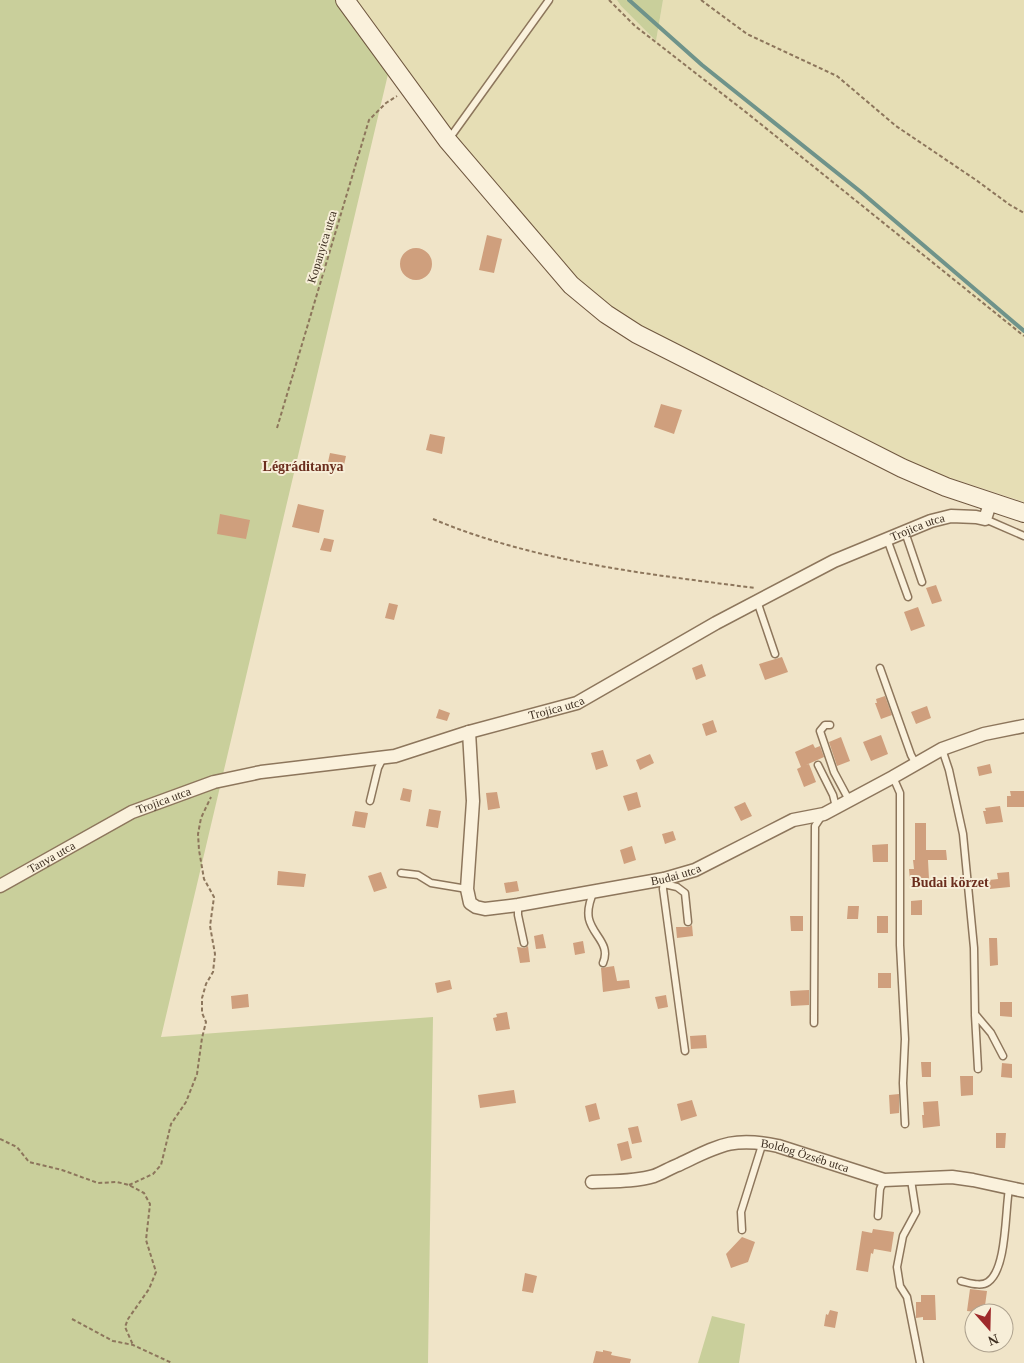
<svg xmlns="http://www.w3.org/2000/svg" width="1024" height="1363" viewBox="0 0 1024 1363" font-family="Georgia,serif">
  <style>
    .farmland { fill: #e6deb5 }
    .green { fill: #c9cf9b }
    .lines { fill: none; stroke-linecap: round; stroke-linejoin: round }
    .stream { stroke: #6f938a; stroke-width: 4 }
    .building { fill: #cf9f7d }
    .lane-casing { stroke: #8d765c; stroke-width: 9 }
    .street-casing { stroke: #8d765c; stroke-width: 15 }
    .secondary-casing { stroke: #6f573f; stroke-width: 20 }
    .path { stroke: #8d765c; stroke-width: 2; stroke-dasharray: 4 2.5; stroke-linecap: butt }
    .lane { stroke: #faf1dc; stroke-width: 6 }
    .street { stroke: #faf1dc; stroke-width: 12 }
    .secondary { stroke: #faf1dc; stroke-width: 18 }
    .labels { text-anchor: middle; stroke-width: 4; stroke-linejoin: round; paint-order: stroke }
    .street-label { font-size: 12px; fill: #3d2e20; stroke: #f7eed8 }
    .neighbourhood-label { font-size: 14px; font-weight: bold; fill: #6b2e1e; stroke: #f7eed8 }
  </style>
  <rect width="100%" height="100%" fill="#f0e4c8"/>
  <path class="farmland" d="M336,0H617L621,6L656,41L663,0H1024V502L905,463L587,303Z"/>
  <path class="green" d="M0,0H336L389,70L161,1037L433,1017L428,1363H0Z
    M617,0H663L656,41L621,6Z
    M712,1316L745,1324L739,1363H698Z"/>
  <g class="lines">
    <path class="stream" d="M629,0L702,65L861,192L1024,331"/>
  </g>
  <path class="building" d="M487,235L502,239L494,273L479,270Z
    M400 264a16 16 0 1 1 32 0a16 16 0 1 1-32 0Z
    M661,404L682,410L674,434L654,427Z
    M430,434L445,437L442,454L426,450Z
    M330,453L346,456L344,465L328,462Z
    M298,504L324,510L319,533L292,527Z
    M220,514L250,520L246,539L217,534Z
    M324,538L334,540L331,552L320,550Z
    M936,585L942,601L932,604L926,588Z
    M389,603L398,605L394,620L385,618Z
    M918,607L925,626L911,631L904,612Z
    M782,657L788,672L765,680L759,664Z
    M702,664L706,676L696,680L692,668Z
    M885,696L892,715L881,719L875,703H877L876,699Z
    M927,706L931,718L916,724L911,712Z
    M439,709L450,713L447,721L436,718Z
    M713,720L717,732L706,736L702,724Z
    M881,735L888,754L871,761L863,742Z
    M841,737L850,761L837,766L829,742Z
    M813,744L815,748L820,746L824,757L806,765L809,764L816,782L804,787L797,769L801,767L795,752Z
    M603,750L608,766L596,770L591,753Z
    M650,754L654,763L640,770L636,760Z
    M990,764L992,773L979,776L977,767Z
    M403,788L412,790L410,802L400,800Z
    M1010,791H1024V807H1007V796H1011Z
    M497,792L500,808L488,810L486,793Z
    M637,792L641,807L628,811L623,796Z
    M745,802L752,816L741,821L734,807Z
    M1000,806L1003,822L986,824L983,811H986L985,808Z
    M429,809L441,811L438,828L426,826Z
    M355,811L368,813L365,828L352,826Z
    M915,823H926V850H946L947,860H928L929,879L910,880L909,869H914L913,860H915Z
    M673,831L676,840L665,844L662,834Z
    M888,844V862H873L872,845Z
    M632,846L636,860L624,864L620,850Z
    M278,871L306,874L304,887L277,885Z
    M381,872L387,888L374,892L368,876Z
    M1009,872L1010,887L990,889L989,880L998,879L997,873Z
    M517,881L519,891L506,893L504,883Z
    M922,900V915H911V901Z
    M848,906H859L858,919H847Z
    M790,916H803V931H791Z
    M877,916H888V933H877Z
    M692,925L693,936L677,938L676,927H689Z
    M543,934L546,948L536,949L534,936Z
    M989,938H997L998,965L990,966Z
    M583,941L585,953L575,955L573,943Z
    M528,946L530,962L520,963L517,947L525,948Z
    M614,966L617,981L629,980L630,988L603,992L601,968Z
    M878,973H891V988H878Z
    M450,980L452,989L437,993L435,983Z
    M809,990V1005L791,1006L790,991Z
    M248,994L249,1007L232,1009L231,996Z
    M666,995L668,1007L658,1009L655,997Z
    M1000,1002H1012V1017L1000,1016Z
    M507,1012L510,1029L496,1031L493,1018L497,1017L496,1014Z
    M706,1035L707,1048L691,1049L690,1036Z
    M921,1062H931V1077H922Z
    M1002,1063L1012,1064V1078L1001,1077Z
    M960,1076H973V1095L961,1096Z
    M514,1090L516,1103L480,1108L478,1095Z
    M899,1094V1113L890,1114L889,1095Z
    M692,1100L697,1116L681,1121L677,1104Z
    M938,1101L940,1126L923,1128L922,1115H924L923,1102Z
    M596,1103L600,1119L589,1122L585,1106Z
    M638,1126L642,1142L632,1144L628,1128Z
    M996,1133H1006L1005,1148H996Z
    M628,1141L632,1158L621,1161L617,1144Z
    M873,1229L894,1232L891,1252L874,1249L873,1254L871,1253L868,1272L856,1270L862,1231L872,1233Z
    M742,1237L755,1242L748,1262L731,1268L726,1254Z
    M525,1273L537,1276L533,1293L522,1291Z
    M970,1289L987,1291L984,1313L967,1311Z
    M921,1295H935L936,1320H923V1317L916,1318V1302H921Z
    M830,1310L838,1312L835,1328L824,1326L826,1314L828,1315Z
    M603,1350L612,1352L611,1355L631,1359L630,1363H593L596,1351L603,1352Z"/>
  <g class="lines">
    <defs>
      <path id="lane" d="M449,139L549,0
        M985,519L1024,536
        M905,532L922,582
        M887,539L908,597
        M757,601L775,654
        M880,668L911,755L916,764
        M830,725H825L820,731L834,772L849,800
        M942,749L949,770L963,834L974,948L975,1014L991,1033L1003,1056
        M818,765L833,795L836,807
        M893,777L900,793V945L905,1039L903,1083L905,1124
        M370,801L378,768L383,758
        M401,873L418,875L431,883L467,889
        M664,879L663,889L685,1051
        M664,884L677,887L685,893L688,922
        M594,891C590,900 587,910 589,919C593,936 611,944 603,963
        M518,905V915L524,943
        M975,1015L978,1069
        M814,1023L815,826L821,817
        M911,1180L916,1212L903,1236L897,1267L900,1286L907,1297L920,1363
        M878,1216L880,1189L884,1180
        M742,1230L741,1212L763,1142
        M961,1281C970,1283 981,1287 988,1282C1007,1269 1005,1211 1009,1189"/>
      <g id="street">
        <path id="s1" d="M469,732L473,801L467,889L470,903L476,907L485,909L518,905L664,879L695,870L793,820L824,814L893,777L942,749L984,734L1024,726"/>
        <path id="s2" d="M0,886L132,812L214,782L261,772L395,756L469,732L577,703L716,623L834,561L931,521L951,516L976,517L985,519L991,501"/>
        <path id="s3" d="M592,1182C612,1181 634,1182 654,1176C662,1173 670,1168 678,1165C718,1146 732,1136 778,1146L884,1180L952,1177L973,1180L1024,1191"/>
      </g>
      <path id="secondary" d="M345,0L448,141L571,285L606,314L637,334L902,468L946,487L1024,513"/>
    </defs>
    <use href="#lane" class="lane-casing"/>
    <use href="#street" class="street-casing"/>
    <use href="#secondary" class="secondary-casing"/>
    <path class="path" d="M609,0L635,26L747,113L1024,336
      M701,0L747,34L837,76L896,126L976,180L1010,205L1024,213
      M277,428L369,120L386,103L397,96
      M433,519C535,562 647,574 755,588
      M0,1139L17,1147L29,1162L62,1170L98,1183L117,1182L129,1185L144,1193L150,1204L146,1240L156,1272L149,1289L128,1319L125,1327L133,1345
      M129,1185L153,1174L161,1165L171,1124L186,1102L197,1074L202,1038L206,1022L202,1013V998L206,984L213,972L215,954L210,926L214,897L204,879L199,850L198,834L201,818L211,797
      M72,1319L113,1341L133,1345L172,1363"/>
    <use href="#lane" class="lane"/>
    <use href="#street" class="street"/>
    <use href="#secondary" class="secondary"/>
  </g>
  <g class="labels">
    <g class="street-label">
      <text transform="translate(322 247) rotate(-73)" y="4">Kopanyica utca</text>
      <text dy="4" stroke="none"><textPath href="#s2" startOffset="995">Trojica utca</textPath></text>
      <text dy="4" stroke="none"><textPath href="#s2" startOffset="590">Trojica utca</textPath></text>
      <text dy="4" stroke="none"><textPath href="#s2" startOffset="185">Trojica utca</textPath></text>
      <text dy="4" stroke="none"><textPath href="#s2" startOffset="59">Tanya utca</textPath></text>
      <text dy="4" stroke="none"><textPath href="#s1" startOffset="382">Budai utca</textPath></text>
      <text dy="4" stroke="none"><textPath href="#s3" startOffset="222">Boldog Özséb utca</textPath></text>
    </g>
    <g class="neighbourhood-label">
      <text x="303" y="471">Légráditanya</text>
      <text x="950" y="887">Budai körzet</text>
    </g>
  </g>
  <g transform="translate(989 1328) rotate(160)"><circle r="24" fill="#f7eed8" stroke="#ada18e"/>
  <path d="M0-4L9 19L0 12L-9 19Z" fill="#9e2a2b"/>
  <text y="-8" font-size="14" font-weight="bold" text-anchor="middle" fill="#3d2e20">N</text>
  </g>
</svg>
